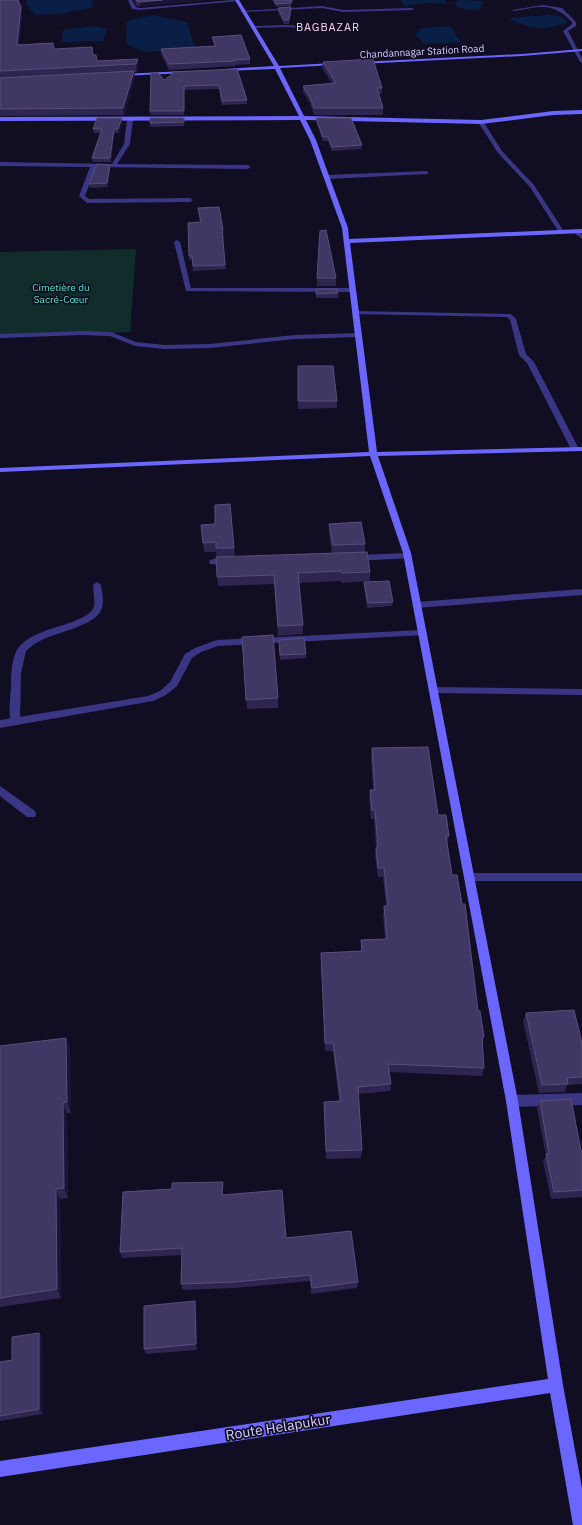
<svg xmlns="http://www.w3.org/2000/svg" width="582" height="1525" viewBox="0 0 582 1525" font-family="'IBM Plex Sans',sans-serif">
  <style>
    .green { fill: #102d2c }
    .water { fill: #0a1f45 }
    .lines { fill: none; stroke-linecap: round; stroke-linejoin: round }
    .lane { fill: #3a3683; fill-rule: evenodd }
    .street { fill: #3a3683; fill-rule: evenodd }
    .secondary { fill: #6b66ff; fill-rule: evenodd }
    .wall { fill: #2f2551 }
    .shaded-wall { fill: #1b1437 }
    .building { fill: #403764; stroke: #584f7c }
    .labels { text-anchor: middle; stroke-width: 3.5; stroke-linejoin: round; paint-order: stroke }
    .far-street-label { font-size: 10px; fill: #d5cfff; stroke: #110d23 }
    .far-park-label { font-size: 10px; fill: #57e3c1; stroke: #110d23 }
    .far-neighbourhood-label { font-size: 11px; letter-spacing: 1px; fill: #ffd1ee; stroke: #110d23 }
    .near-street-label { font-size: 14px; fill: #d5cfff; stroke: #110d23 }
  </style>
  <rect width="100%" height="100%" fill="#110d23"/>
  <path class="green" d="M136,249L130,332L0,337V252Z"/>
  <path class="water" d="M27,0H91L94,7L60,14L35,15L25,3Z
    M400,0H445L447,4L425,3L405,6Z
    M459,0L483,1L479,11L459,8L454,3Z
    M154,15L187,22L195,49L144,52L126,44L127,21Z
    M548,15L560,16L568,22C548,31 528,30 509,18Z
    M94,26L107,29L103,41L62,42L63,30Z
    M450,26L461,42L424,44L415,34L421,28Z"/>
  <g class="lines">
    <path class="lane" d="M97,582L101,585C102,593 105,602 101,610C95,625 59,632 44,639C37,642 31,646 26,651L21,673L20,722L18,725H12C8,717 10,697 11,688C11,677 11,665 15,654C22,634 57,628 75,621C81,618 89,615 93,609C96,603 93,592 93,585Z
      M0,786L35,811L36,814L35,817H27L0,796Z"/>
    <path class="street" d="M128,0H132L136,7L140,8L233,0L239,1L140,10L132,9Z
      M543,5L562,8L576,22V26L568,31L582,58V63L580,62L563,31L572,24V22C552,1 540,7 514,11L512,10Z
      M322,6L343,10L412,8L414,9L412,10L343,12L322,8L242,12L240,11Z
      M285,25L323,27L325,28L323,29L285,27L252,28L250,27L252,26Z
      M130,117L133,119L130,144L117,164L248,165L251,167L248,169L96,167L85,196L89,199L190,198L193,200L190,202L87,203L79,196L90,167L0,166V162L112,164L124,144L127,119Z
      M479,121H483L502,151L534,185L565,233L564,234H560L530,187L498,153L478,122Z
      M426,171L428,172V174L327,179L324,177L327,175Z
      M573,230H577L582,234V239L573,232Z
      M177,240L180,242L191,288H353L356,290L353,292L186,291L174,242Z
      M356,311L511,314L516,319L526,354L534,362L579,449L575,451L571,449L527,363L519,355L510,320L507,317L354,314V312Z
      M82,331L111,332L136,342L164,345L210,344L295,335L359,333L362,335L359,337L295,339L210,348L164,349L135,346L110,336L82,335L0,338V334Z
      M408,553L412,556L411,558L356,561L352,558L356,555Z
      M213,559H230L234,562L230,565L210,564L209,562L210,560Z
      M582,589V595L417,608L413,605L417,602Z
      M422,630L427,633L425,635L218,646L201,652L192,658L177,686L166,695L153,701L0,728V720L148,696L160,691L170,682L185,654L195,648L217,640Z
      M433,687L582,689V695L433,693L428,690Z
      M469,873H582V881H469L465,880L464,877L465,874Z
      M582,1093V1105L512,1107L508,1105L506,1101L508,1097L512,1095Z"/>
    <path class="secondary" d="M235,0H239L279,66L334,63L336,64L334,65L280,68L304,116L481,120L553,111L582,110V114L553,115L481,124L306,120L316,140L348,228L349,239L582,229V233L350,243L377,452L582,447V451L378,456L411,553L518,1101L563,1385L582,1488V1525H573L550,1393L0,1477V1461L548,1379L506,1101L403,553L370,456L0,472V468L369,452L342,228L310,140L300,120L0,121V117L299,116L275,69L225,71L223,70L225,69L274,66Z
      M582,49V51L522,56L360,64L358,63L360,62L522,54Z
      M185,71L187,73L121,76L119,75L121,74Z"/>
  </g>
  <path class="wall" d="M0,0L21,7L22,14L19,45L93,55L97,61L138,59V66L137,72H134L135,78L124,115L0,116Z
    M134,0H205L140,6H137Z
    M272,0H292L291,6L276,7Z
    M278,8L291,11L289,24H284L278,12Z
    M212,37L250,59V64L235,65V66L169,70L161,54V49L214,46L213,42Z
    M323,62L382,88V94H379L383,108V115H314L310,103L303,92V86L332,83L322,68Z
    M237,69L247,100V104L222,105L219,89L184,90V115H151L150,111L164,80L173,75L172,72Z
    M184,118V126L150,127V123Z
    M316,118L362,145L361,149L332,151L328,141H323L316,122Z
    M122,122L119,133H114L111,162H93L92,158L101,133H94L93,129Z
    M110,165V169L108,187L90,188L89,184Z
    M198,208L223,229L224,233H223L226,269L193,271L192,260H189L188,223L200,222Z
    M317,278H336V286H317Z
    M316,289L338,293V298H316Z
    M298,366L337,401V408L298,409Z
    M215,524L234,548L235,557L332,553L329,533V524L365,544V552L370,572V581L341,583V581L299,583L303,625V634L278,636L274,584L218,586L216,552H204L201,525Z
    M364,582L393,602L392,606L367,608L364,587Z
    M242,637L278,698V708L247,709Z
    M279,640L306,654V658L280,660Z
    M372,748L438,815L449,836L447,844L452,875L478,1011L484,1037L482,1043L484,1068L482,1076L389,1072L391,1084L390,1091L358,1094L362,1150L361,1158L326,1159L324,1109V1102H339L333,1051H325L321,961V953L361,951V940L385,939L383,915L384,906H386L383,877H378L375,856L376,848L374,819H371L369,799L370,790H373L371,757Z
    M526,1013L582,1043V1084L567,1085L565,1092L539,1093L523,1021Z
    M66,1038L70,1049L71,1113H67L68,1198L60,1199L61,1298L0,1307V1046Z
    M540,1101L581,1151H582V1197L551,1199L543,1161L546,1156L537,1108Z
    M223,1182V1195L286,1238L358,1282L357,1288L311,1294L310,1281L234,1288L183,1290L181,1284L182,1255L122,1258L120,1252L172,1189Z
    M195,1301L196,1307L197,1350L146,1354L144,1349Z
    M39,1333L42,1338L43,1414L0,1421V1362L12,1360Z"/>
  <path class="shaded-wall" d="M162,0H205L140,6V2Z
    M21,7L22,14L18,52L17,45Z
    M138,59V66L137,72L136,64Z
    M134,71L135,78L124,115L123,108Z
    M122,118V122L119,133L118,129Z
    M114,129V133L111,162L110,158Z
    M110,165V169L108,187L107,183Z
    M66,1038L70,1049L71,1113L67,1102Z
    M63,1103L67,1113L68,1198L64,1188Z
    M56,1189L60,1199L61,1298L57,1289Z
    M195,1301L196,1307L197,1350L196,1344Z
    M39,1333L42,1338L43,1414L39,1409Z"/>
  <path class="building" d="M0,0H18L21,7L17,45L53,43L54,49L92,47L93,55H96L97,61L138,59L136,64L0,71Z
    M136,0H162L140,2L137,1Z
    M274,0H292L291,3L276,4Z
    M291,7L289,20H284L278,8Z
    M241,35L250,59L234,60L235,61L169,64L161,49L216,46L212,37Z
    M373,59L382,88H377L383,108H314L310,97L303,86L336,83L323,62Z
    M237,69L247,100L222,101L219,85L184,86V111H150L151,73H158L164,80L173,74L172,72Z
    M134,71L123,108L0,109V78Z
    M97,118H122L118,129H114L110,158H92L102,129H93Z
    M150,118H184V122L150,123Z
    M316,118H351L362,145L332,147L328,137H323Z
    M97,164L110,165L107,183L89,184Z
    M219,207L223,229H222L225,265L193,266L192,256H189L188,223L201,222L198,208Z
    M326,230L336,278H317L320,231Z
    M316,289H337L338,293L316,294Z
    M298,366H333L337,401H298Z
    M230,504L234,548H216V542L203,543L201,525L215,524V505Z
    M361,522L365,544L333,545L329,524Z
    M367,552L370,572L342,573L341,571L298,573L303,625L278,626L274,575L217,577L216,557Z
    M389,581L393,602L368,603L364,582Z
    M273,635L278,698L246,700L242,637Z
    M304,638L306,654L280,655L279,640Z
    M428,747L438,815H446L449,836H446L452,875H457L462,904H465L478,1011H480L484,1037H482L484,1068L388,1064L391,1084L358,1087L362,1150L326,1151L324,1102L341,1101L333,1043H325L321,953L362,951L361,940L387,939L384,906H388L384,868H378L376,848L378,847L375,810H372L370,790H375L372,748Z
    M574,1010L582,1043V1077L567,1078L568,1084L542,1085L526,1013Z
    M66,1038L67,1102L63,1103L64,1188L56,1189L57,1289L0,1298V1046Z
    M571,1099L581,1151H582V1190L554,1192L546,1154H549L540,1101Z
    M223,1182L222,1195L282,1190L286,1238L351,1231L358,1282L312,1288L310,1275L234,1282L181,1284L182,1248L120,1252L123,1192L172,1189V1183Z
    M195,1301L196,1344L144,1349V1306Z
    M39,1333V1409L0,1416V1362L12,1360V1337Z"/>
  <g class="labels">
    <g class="far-street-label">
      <text transform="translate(422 51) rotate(-3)" y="4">Chandannagar Station Road</text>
    </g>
    <g class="far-park-label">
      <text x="61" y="291">Cimetière du<tspan x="61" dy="12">Sacré-Cœur</tspan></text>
    </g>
    <g class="far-neighbourhood-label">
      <text x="328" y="31">BAGBAZAR</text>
    </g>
    <g class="near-street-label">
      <text transform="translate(278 1427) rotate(-9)" y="5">Route Helapukur</text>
    </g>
  </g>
</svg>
